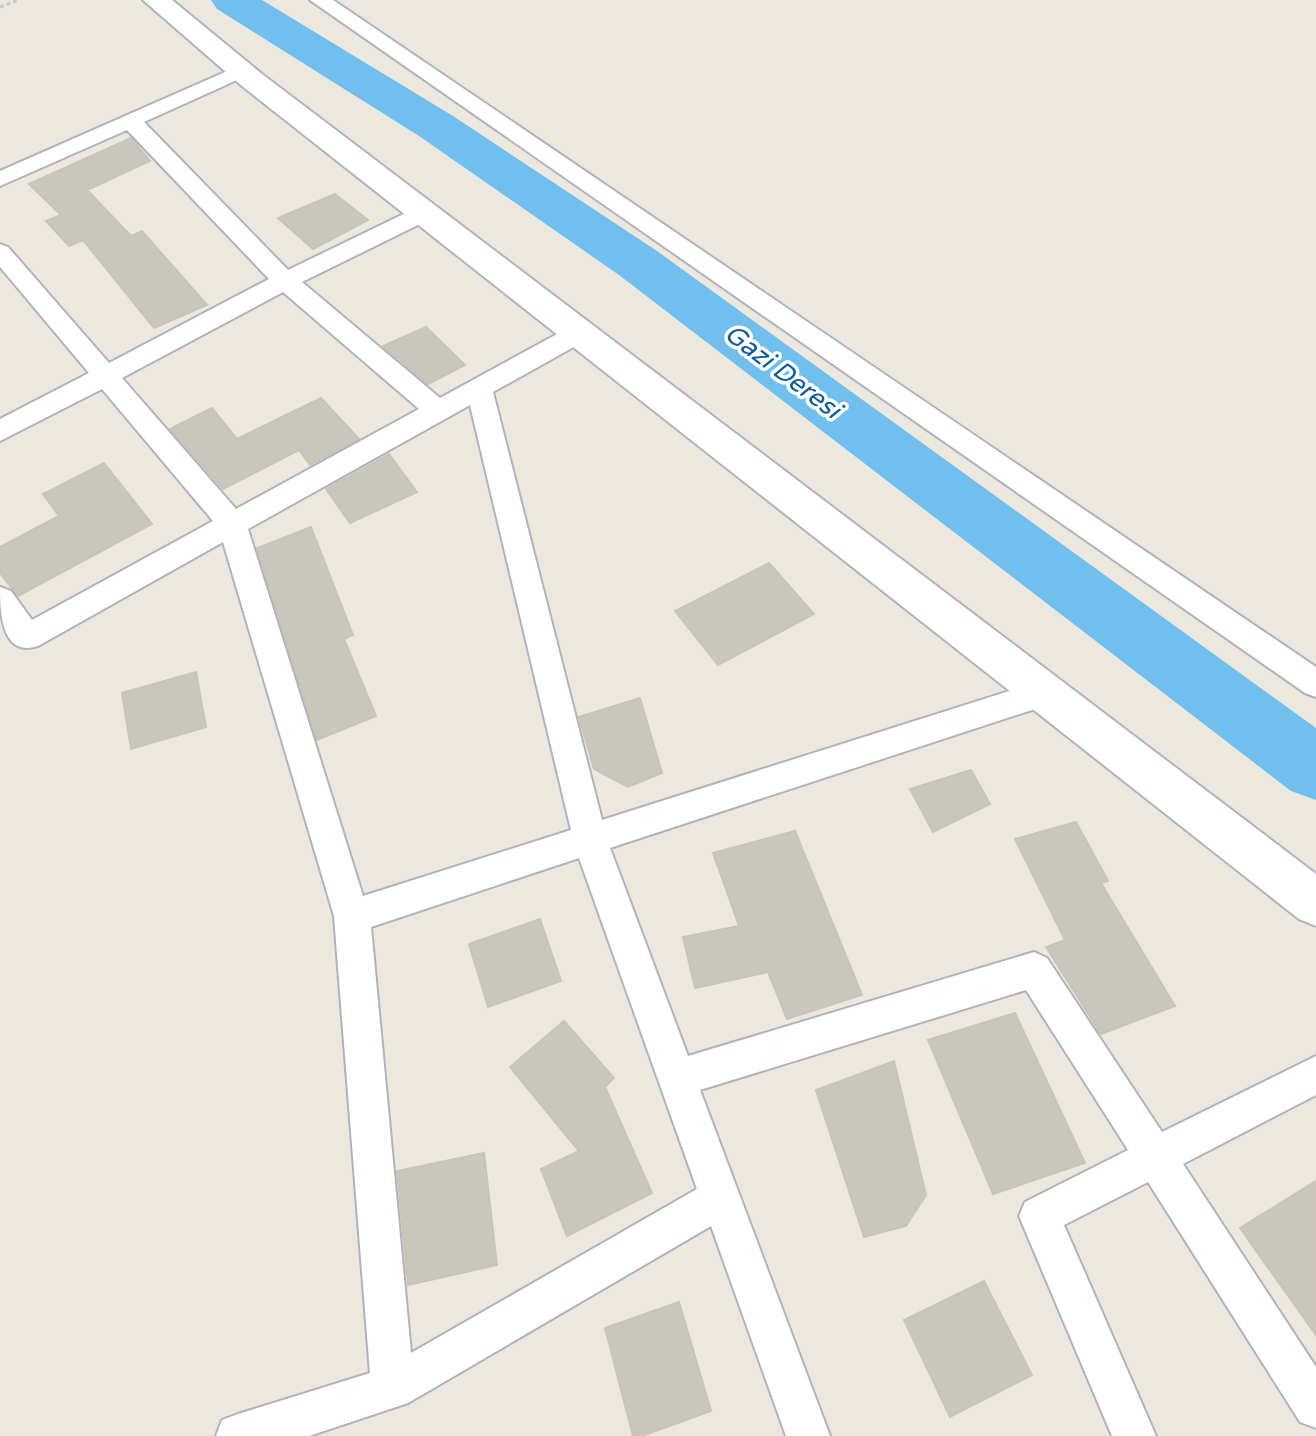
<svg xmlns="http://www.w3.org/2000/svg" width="1316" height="1436" viewBox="0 0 1316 1436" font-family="'Varela Round',sans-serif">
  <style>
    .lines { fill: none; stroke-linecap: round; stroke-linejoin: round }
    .river { fill: #71bfef; fill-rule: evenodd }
    .building { fill: #c9c6bc; stroke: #c9c4b7; stroke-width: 2 }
    .minor-casing { stroke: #b1b2bf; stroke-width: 4 }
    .secondary-casing { stroke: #b1b2bf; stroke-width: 4 }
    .path { stroke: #c8c8c8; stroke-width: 3; stroke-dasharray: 4 3; stroke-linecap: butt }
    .minor { fill: #fff; fill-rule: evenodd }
    .secondary { fill: #fff; fill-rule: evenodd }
    .labels { text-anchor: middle; stroke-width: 7; stroke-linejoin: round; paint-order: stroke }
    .water-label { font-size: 26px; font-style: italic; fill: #0e5c9d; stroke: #fff }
  </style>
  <rect width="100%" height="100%" fill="#ede8de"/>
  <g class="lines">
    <path class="river" d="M211,0H262L453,116L657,251L1316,728V800L1291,791L619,275L419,136L217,9Z"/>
  </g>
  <path class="building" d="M131,138L150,161L87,190L131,236L142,231L207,305L154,328L83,240L69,246L46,221L61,215L29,184Z
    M335,194L368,220L313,249L278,218Z
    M426,327L465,365L428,384L383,346Z
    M321,398L359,439L310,465L299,450L223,489L170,429L212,408L237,439Z
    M389,454L417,492L350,523L326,489Z
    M104,463L152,524L18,596L0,573V547L59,516L43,494Z
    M311,527L353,635L344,639L376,716L317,740L257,548Z
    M769,563L814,614L718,665L675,611Z
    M196,672L206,727L131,749L122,693Z
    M640,698L662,773L628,787L594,769L579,717Z
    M971,770L990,804L933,832L910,789Z
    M1076,822L1108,881L1101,883L1175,1006L1101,1034L1046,947L1065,940L1015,839Z
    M795,831L862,995L787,1019L768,972L695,988L683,937L739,926L713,853Z
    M540,919L561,981L488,1007L469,944Z
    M1015,1013L1085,1163L993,1194L928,1040Z
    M564,1021L614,1078L605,1087L652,1193L567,1236L541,1169L579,1151L510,1067Z
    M894,1061L926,1195L906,1226L864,1237L816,1090Z
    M484,1153L497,1265L408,1285L397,1171Z
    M1316,1181V1335L1240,1228Z
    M984,1281L1032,1375L950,1417L904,1320Z
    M679,1302L711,1411L642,1436H633L605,1328Z"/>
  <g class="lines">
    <defs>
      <path id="minor" d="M310,0H333L1316,667V697L1305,693Z
        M241,65L248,67L251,71L248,75L144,122L288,270L416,208H432L436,213L432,218L302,282L440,398L570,327L579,325L588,327L592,333L588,339L493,392L602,820L1044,680L1055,684L1060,693L1055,702L1044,706L610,848L688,1056L1034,952L1047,958L1162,1132L1316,1056V1095L1183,1164L1316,1367V1428L1300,1422L1148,1182L1064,1225L1156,1436H1112L1019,1216L1025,1202L1128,1150L1026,990L700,1090L830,1436H786L711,1226L408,1403L309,1436H216L222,1420L238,1414L370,1373L334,916L223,542L38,646C1,658 0,611 0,587L11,591L32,620L213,521L102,389L0,441V419L89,373L0,267V244L8,247L109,363L269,279L127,130L0,186V171ZM283,292L419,409L236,509L122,378ZM470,405L571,830L363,896L248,529ZM579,858L697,1189L411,1353L371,927Z"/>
      <path id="secondary" d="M143,0H172L262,74L1316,874V926L1299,919L242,86Z"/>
    </defs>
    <use href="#minor" class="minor-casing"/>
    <use href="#secondary" class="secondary-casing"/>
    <path class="path" d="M0,7L19,0"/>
    <use href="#minor" class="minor"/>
    <use href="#secondary" class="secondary"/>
  </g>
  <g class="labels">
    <g class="water-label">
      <text transform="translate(783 371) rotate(37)" y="9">Gazi Deresi</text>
    </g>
  </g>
</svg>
